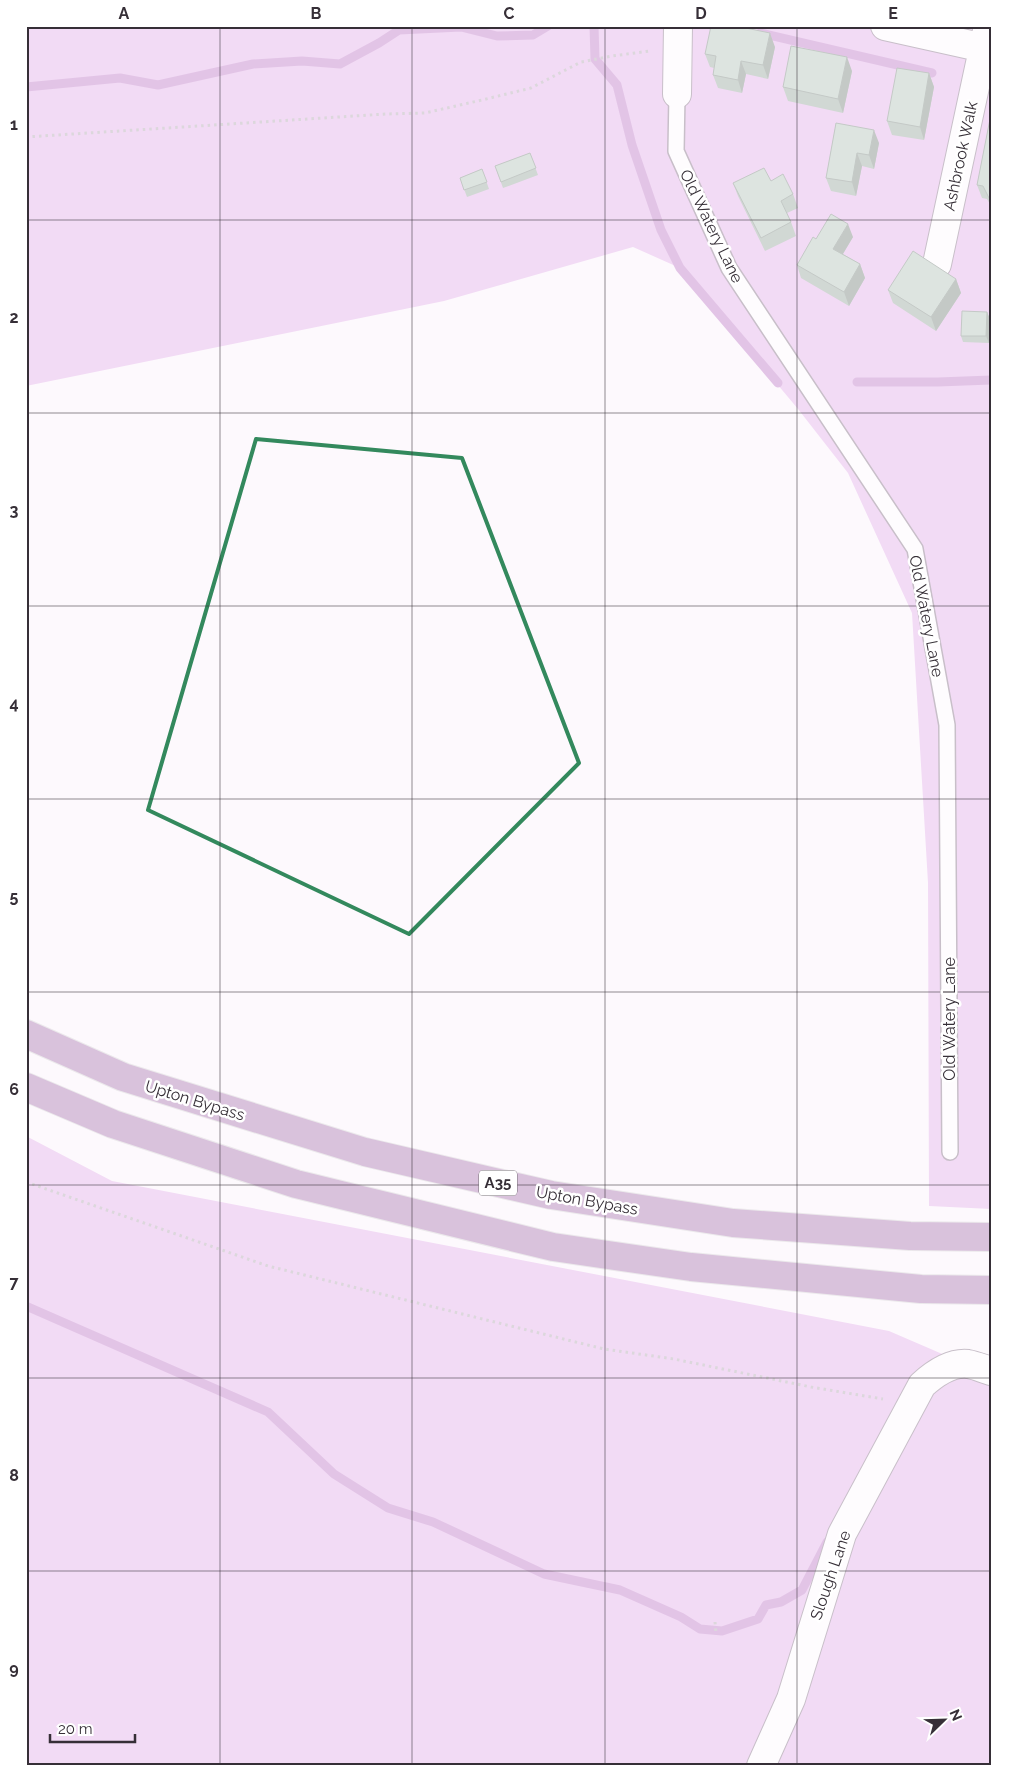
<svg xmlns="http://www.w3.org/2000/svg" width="1017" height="1792" viewBox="0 0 1017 1792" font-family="Raleway,sans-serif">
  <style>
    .green { fill: #e5b6eb }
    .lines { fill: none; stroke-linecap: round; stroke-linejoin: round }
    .stream { stroke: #c284cb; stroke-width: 9 }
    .lane-casing { stroke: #88798a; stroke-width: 18 }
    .street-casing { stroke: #88798a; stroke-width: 30 }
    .highway-casing { stroke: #d7d5d7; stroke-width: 30 }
    .path { stroke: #b3aeb3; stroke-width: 3; stroke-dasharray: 2.5 4; stroke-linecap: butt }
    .lane { stroke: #fff; stroke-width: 15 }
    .street { stroke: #fff; stroke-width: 28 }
    .highway { stroke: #ad7eb4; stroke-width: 28 }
    .wall { fill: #9cafa3 }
    .shaded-wall { fill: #7f8e84 }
    .building { fill: #b5cbbd; stroke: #7f8e84 }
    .marked { fill: none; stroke: #33895d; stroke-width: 4; stroke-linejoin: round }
    .grid { fill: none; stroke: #362f37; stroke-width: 1; stroke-opacity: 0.55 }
    .labels { text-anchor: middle; stroke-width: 5; stroke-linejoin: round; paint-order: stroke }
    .shield { fill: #fff; stroke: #726d73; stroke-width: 1 }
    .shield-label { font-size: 15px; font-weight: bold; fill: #362f37 }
    .street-label { font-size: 16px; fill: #362f37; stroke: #fff }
    .neatline { fill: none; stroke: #362f37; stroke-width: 2 }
    .grid-label { font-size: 16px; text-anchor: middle; font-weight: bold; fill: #362f37 }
  </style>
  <rect width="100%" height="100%" fill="#fdf9fd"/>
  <path class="green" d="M26,26H991V1209L929,1206L928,883L912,613L848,473L798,409L680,268L633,247L444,301L26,386Z
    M26,1136L112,1181L889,1331L991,1375V1766H26Z"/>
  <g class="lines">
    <path class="stream" d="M594,26L595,59L617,85L632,145L661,230L680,268L778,383
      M760,33L932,73
      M26,87L120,78L158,85L253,64L302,61L340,64L379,43L399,30L461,27L497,36L533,35L548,26
      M857,382H938L991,380
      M26,1306L268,1412L334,1474L388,1508L433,1522L544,1574L620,1590L681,1617L700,1629L722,1631L758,1619L766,1605L781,1602L802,1590L827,1542"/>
    <defs>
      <path id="lane" d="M677,94L676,151L729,268L915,549L947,725L950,1152"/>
      <path id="street" d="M885,26L984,48
        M677,94L678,26
        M937,264L988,26
        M761,1766L791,1699L842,1534L922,1385C933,1375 950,1362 968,1364C975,1365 984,1369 991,1371"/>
      <path id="highway" d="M26,1034L123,1077L365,1152L551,1195L733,1223L910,1236L991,1237
        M26,1087L113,1124L296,1184L553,1247L691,1267L921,1289L991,1290"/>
    </defs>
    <use href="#lane" class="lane-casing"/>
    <use href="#street" class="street-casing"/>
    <use href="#highway" class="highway-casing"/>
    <path class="path" d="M26,137L386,114L425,113L482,100L531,88L581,62L612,56L650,51
      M26,1182L268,1266L604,1349L674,1359L811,1387L883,1399
      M715,1622L716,1634"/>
    <use href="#lane" class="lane"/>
    <use href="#street" class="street"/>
    <use href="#highway" class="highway"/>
  </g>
  <path class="wall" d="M775,47L768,79L746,74L742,93L718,88L713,75L714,68L710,67L705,54Z
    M852,71L843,113L788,101L783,87Z
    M929,73L934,87L924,140L892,135L887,121Z
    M991,114V206L987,199L982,198L977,185Z
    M836,123L879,143L874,169L862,166L856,196L831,191L826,178Z
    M530,153L538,175L503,188L495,166Z
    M482,169L489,189L467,197L460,178Z
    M771,181L793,194L798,208L787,213L791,222L796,236L765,251L738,196L733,183Z
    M853,237L843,254L860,264L865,278L849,306L801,278L797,265L816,239Z
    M956,279L961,293L936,331L893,303L888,290Z
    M987,312L990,319L989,343L963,342L961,336Z"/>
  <path class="shaded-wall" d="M770,33L775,47L768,79L763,65Z
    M847,57L852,71L843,113L838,99Z
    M741,61L746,74L742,93L738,80Z
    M929,73L934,87L924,140L920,127Z
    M874,130L879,143L874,169L869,155Z
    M857,153L862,166L856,196L852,182Z
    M848,224L853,237L838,262L833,249Z
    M860,264L865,278L849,306L844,292Z
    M956,279L961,293L936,331L931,317Z
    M987,312L990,319L989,343L986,336Z"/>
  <path class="building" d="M711,26H736L770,33L763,65L741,61L738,80L713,75L716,56L705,54Z
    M791,46L847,57L838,99L783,87Z
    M897,68L929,73L920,127L887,121Z
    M991,114V202L983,186L977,185Z
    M836,123L874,130L869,155L857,153L852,182L826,178Z
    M530,153L536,168L501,182L495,166Z
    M764,168L771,181L783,174L793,194L781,201L791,222L761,238L733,183Z
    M482,169L487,182L464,190L460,178Z
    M831,214L848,224L833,249L860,264L844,292L797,265L813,237L816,239Z
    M913,251L956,279L931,317L888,290Z
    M962,311L987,312L986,336H961Z"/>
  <path d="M0 0H1017V1792H0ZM256,439L462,458L579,763L409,934L148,810Z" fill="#fdf9fd" fill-opacity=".55" fill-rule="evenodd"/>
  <path class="marked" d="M256,439L462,458L579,763L409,934L148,810Z"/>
  <path class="grid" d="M220,26V1766M412,26V1766M605,26V1766M797,26V1766M26,220H991M26,413H991M26,606H991M26,799H991M26,992H991M26,1185H991M26,1378H991M26,1571H991"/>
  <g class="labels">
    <rect class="shield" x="479" y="1170.5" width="38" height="25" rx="4"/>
    <g class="shield-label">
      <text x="498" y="1188">A35</text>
    </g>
    <g class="street-label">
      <text transform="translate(960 156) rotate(-78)" y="6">Ashbrook Walk</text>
      <text transform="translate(712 226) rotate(64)" y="6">Old Watery Lane</text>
      <text transform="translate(927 616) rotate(79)" y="6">Old Watery Lane</text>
      <text transform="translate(949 1019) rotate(-90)" y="6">Old Watery Lane</text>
      <text transform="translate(195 1100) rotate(17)" y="6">Upton Bypass</text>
      <text transform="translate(587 1200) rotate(10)" y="6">Upton Bypass</text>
      <text transform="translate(830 1575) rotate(-71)" y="6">Slough Lane</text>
    </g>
  </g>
  <rect width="1017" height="1792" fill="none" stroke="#ffffff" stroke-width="55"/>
  <g transform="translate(944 1720) rotate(67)" stroke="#ffffff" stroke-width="4" paint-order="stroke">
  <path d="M0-4L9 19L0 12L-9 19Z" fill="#362f37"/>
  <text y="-8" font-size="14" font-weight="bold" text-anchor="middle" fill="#362f37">N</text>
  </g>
  <path d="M50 1734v8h85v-8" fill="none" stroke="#362f37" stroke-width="2.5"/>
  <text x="58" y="1734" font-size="15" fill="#362f37" stroke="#ffffff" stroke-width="4" paint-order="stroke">20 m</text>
  <rect x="28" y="28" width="962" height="1736" class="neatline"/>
  <g class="grid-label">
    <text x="124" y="19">A</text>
    <text x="316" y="19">B</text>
    <text x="509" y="19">C</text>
    <text x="701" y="19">D</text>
    <text x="893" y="19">E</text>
    <text x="14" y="130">1</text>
    <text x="14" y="323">2</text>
    <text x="14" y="516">3</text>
    <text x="14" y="709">4</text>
    <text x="14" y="902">5</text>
    <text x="14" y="1095">6</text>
    <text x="14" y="1288">7</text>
    <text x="14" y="1481">8</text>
    <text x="14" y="1674">9</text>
  </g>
</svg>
